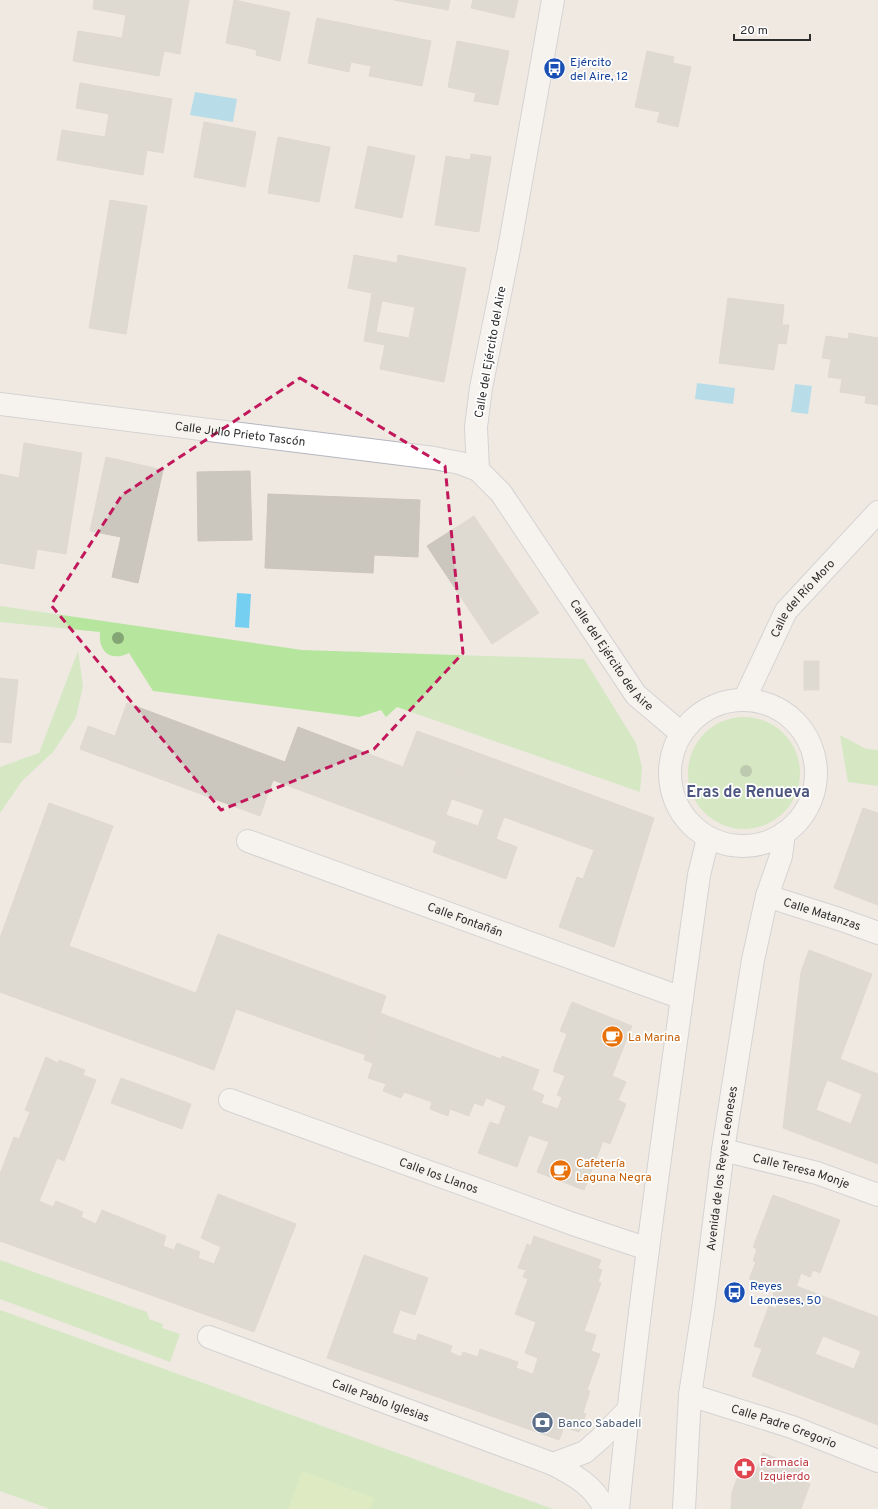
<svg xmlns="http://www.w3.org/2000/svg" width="878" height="1509" viewBox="0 0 878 1509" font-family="Overpass,sans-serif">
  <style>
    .green { fill: #b6e59e }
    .pitch { fill: #c9ec9a }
    .water { fill: #75cff0 }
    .building { fill: #cbc7bf; stroke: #cbc5ba; fill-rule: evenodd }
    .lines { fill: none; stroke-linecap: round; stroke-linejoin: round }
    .minor-casing { stroke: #b4b7c1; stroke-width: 24 }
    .minor { stroke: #fff; stroke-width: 22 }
    .tree { fill: #84a574 }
    .marked { fill: none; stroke: #c2185b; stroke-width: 3; stroke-dasharray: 8 5; stroke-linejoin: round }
    .labels { text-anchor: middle; stroke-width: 3.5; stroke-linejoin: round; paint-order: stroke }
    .transit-label { font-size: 12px; fill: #164399; stroke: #fff; text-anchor: start }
    .street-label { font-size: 12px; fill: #2e2e2e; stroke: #fff }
    .food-label { font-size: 12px; fill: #c56008; stroke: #fff; text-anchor: start }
    .service-label { font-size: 12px; fill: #4e5e75; stroke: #fff; text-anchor: start }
    .health-label { font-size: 12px; fill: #be3a42; stroke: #fff; text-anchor: start }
    .district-label { font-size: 16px; font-weight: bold; fill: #4d5680; stroke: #fff }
  </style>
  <rect width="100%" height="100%" fill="#efe9e1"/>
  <path class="green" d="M0,606L302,650L584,659L636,743L642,767L640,792L397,707L386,717L381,710L359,717L153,691L129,653C111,662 98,652 100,632L0,622Z
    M78,651L83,686L76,717L53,752L22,781L0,813V767L39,753Z
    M688 773a56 56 0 1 1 112 0a56 56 0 1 1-112 0Z
    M840,735L866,749L878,750V786L848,782Z
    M0,1260L147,1312L149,1319L163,1324L162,1328L180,1334L170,1362L0,1299Z
    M0,1310L553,1509H50L0,1491Z"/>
  <path class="pitch" d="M302,1471L375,1498L371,1509H288Z"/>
  <path class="water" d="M195,92L237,99L233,122L190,115Z
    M697,383L735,388L733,404L695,399Z
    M795,384L812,386L808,414L791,412Z
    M237,593L251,594L249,628L235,627Z"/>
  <path class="building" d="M94,0H189L180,54L164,51L159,76L73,61L78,31L122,38L126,15L93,9Z
    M234,0L290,12L280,61L256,55L257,50L226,43Z
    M394,0H450L448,10Z
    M473,0H518L514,18L471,8Z
    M317,18L431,41L422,86L369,76L371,66L351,62L349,72L308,63Z
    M457,41L509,51L498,105L474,101L476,93L448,87Z
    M647,51L674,57L673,63L691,67L678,127L657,122L660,112L635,107Z
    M80,83L172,99L163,153L147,150L143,175L57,160L62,130L105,137L109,114L76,108Z
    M204,122L256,132L245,187L194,177Z
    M278,137L330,147L319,202L268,193Z
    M368,146L415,156L402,218L355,208Z
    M471,154L491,157L479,232L435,225L446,156L470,160Z
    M110,200L147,206L126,334L89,328Z
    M354,255L397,263L398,255L466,268L444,382L380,369L385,345L364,341L372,293L348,288ZM382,301L415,307L409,338L376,332Z
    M728,298L784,305L782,325H789L786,344L778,343L774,370L719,363Z
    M849,333L878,338V405L865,403L866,396L840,392L842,379L828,377L831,359L822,358L826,336L848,339Z
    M24,443L82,453L66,554L37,549L34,569L0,563V474L19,478Z
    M106,457L163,470L138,583L112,577L121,537L90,531Z
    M250,471L252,540L198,541L197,472Z
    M268,494L420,500L418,557L374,555L373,573L265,568Z
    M474,516L539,613L492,644L427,546Z
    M804,661H819V690H804Z
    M0,678L18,680L11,743L0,742Z
    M127,703L285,762L298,727L403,767L417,731L470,750L436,841L273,780L260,816L80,749L88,726L115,736Z
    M470,750L654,818L614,947L559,927L577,877L583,879L594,850L504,817L496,839L517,847L506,879L433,852L446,815L478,826L484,810L452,799Z
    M49,803L113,826L69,946L196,993L218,934L386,996L366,1055L236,1009L214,1070L0,992V938Z
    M863,808L878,813V905L834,888Z
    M809,950L872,974L840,1059L878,1074V1164L783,1128L801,972ZM827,1080L862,1094L851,1124L816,1110Z
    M572,1002L632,1026L612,1076L626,1082L618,1100L626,1104L610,1144L603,1141L584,1190L537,1172L549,1142L529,1135L517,1167L478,1153L490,1122L499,1125L506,1106L486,1098L483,1106L474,1103L469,1116L450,1109L448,1116L430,1109L432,1102L404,1092L401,1098L383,1091L386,1084L368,1078L373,1063L364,1060L380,1013L501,1059L502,1056L539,1070L532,1090L544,1095L541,1103L558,1109L562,1097L557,1095L565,1076L553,1071L567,1034L560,1031Z
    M46,1057L58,1063L59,1060L85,1070L83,1075L96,1080L64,1161L57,1158L39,1201L53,1207L56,1201L83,1212L81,1217L96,1224L102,1210L166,1236L163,1246L174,1250L177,1243L200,1252L198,1258L214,1264L221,1247L201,1238L218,1194L296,1224L254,1332L0,1241V1174L14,1137L19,1139L30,1112L25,1110Z
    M121,1078L191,1104L182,1129L111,1103Z
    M773,1195L840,1220L820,1273L813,1270L810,1277L801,1273L796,1287L775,1278L772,1287L749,1279L756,1262L753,1261L757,1249L753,1247Z
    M534,1236L601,1260L598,1268L602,1270L598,1282L601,1283L584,1331L596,1335L591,1351L600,1354L587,1390L590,1391L583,1413L586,1414L579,1432L564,1427L559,1440L327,1358L364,1255L428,1278L415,1315L400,1310L392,1333L416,1341L418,1334L452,1346L450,1352L461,1357L463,1352L478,1357L480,1349L518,1362L516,1368L533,1374L538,1358L525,1353L536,1322L515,1314L528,1279L523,1277L526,1270L518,1268L527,1244L531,1246Z
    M775,1278L878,1317V1425L752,1376L762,1349L754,1346L769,1306L777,1309L772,1287ZM823,1336L861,1351L854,1369L815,1354Z
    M763,1453L802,1468L797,1479L810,1484L801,1509H731L732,1492L743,1463L757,1469Z"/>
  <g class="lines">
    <defs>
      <g id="minor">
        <path id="s1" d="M553,0L509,249L481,388L476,427L478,470L501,493L636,695L681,733"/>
        <path id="s2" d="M0,404L434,458L460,463L478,470"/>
        <path id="s3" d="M745,698L786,611L878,512"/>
        <circle cx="743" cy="773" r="73"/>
        <path id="s4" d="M248,841L682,998"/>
        <path id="s5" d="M767,896L842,920L878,933"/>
        <path id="s6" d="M230,1100L573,1224L648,1249"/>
        <path id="s7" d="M723,1150L817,1173L878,1195"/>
        <path id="s8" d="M209,1337L553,1464C576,1476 593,1485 605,1509"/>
        <path id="s9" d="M690,1395L792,1427L878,1461"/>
        <path d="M553,1464L585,1452L601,1438L628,1410"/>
        <path d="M618,1509C639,1297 670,1086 699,875L708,838"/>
        <path id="s10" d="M684,1509L690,1395L704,1303L723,1150L753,960L767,896L781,856L784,833"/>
      </g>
    </defs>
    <use href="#minor" class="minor-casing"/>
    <use href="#minor" class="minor"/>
  </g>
  <g class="tree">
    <circle cx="118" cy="638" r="6"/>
    <circle cx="746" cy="771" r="6"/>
  </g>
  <path d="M0 0H878V1509H0ZM300,378L445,466L463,653L374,749L221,810L51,605L122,495Z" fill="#efe9e1" fill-opacity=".55" fill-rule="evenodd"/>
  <path class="marked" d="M300,378L445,466L463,653L374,749L221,810L51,605L122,495Z"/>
  <defs>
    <symbol id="bus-disc" viewBox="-11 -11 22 22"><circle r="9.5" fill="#1a4fb4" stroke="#fff"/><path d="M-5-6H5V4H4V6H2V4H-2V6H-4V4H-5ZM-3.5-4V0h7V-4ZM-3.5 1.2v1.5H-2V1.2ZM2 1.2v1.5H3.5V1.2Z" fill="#fff"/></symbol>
    <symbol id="cafe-disc" viewBox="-11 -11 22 22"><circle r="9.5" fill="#e8710a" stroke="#fff"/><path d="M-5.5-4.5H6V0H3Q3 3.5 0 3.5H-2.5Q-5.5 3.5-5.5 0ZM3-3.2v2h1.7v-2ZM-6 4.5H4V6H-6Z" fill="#fff"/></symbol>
    <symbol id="bank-disc" viewBox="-11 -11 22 22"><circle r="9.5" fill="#5c6f8a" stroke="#fff"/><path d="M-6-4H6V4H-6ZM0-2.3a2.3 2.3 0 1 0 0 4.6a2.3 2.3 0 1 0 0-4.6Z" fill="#fff"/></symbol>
    <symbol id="pharmacy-disc" viewBox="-11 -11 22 22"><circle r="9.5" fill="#e0444e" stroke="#fff"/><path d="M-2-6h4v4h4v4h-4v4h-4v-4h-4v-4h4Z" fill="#fff"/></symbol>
  </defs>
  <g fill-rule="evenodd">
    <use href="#bus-disc" x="542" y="56" width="25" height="25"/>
    <use href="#cafe-disc" x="600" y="1024" width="25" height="25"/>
    <use href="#cafe-disc" x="548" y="1158" width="25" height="25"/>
    <use href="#bus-disc" x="722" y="1280" width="25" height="25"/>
    <use href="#bank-disc" x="530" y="1410" width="25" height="25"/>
    <use href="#pharmacy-disc" x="732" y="1456" width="25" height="25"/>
  </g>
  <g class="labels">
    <g class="transit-label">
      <text x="570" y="66">Ejército<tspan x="570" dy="14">del Aire, 12</tspan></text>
      <text x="750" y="1290">Reyes<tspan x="750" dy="14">Leoneses, 50</tspan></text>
    </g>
    <g class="street-label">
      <text transform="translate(490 352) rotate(-80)" y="4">Calle del Ejército del Aire</text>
      <text dy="4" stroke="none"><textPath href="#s2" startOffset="242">Calle Julio Prieto Tascón</textPath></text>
      <text dy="4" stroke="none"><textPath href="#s3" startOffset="116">Calle del Río Moro</textPath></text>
      <text dy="4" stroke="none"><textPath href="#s1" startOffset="706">Calle del Ejército del Aire</textPath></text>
      <text dy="4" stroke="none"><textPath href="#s5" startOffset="58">Calle Matanzas</textPath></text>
      <text dy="4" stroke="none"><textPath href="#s4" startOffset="231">Calle Fontañán</textPath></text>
      <text dy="4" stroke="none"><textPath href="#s10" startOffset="343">Avenida de los Reyes Leoneses</textPath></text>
      <text dy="4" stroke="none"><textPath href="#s7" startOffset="81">Calle Teresa Monje</textPath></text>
      <text dy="4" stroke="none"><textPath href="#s6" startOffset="222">Calle los Llanos</textPath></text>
      <text dy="4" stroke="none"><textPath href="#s8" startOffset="183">Calle Pablo Iglesias</textPath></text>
      <text dy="4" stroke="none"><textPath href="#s9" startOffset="99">Calle Padre Gregorio</textPath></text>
    </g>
    <g class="food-label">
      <text x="628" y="1041">La Marina</text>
      <text x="576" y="1167">Cafetería<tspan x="576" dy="14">Laguna Negra</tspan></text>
    </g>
    <g class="service-label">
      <text x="558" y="1427">Banco Sabadell</text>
    </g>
    <g class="health-label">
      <text x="760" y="1466">Farmacia<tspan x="760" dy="14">Izquierdo</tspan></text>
    </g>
    <g class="district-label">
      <text x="748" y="797">Eras de Renueva</text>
    </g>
  </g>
  <path d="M734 34v6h76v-6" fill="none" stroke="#2e2e2e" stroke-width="2"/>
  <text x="740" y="34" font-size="12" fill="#2e2e2e" stroke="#ffffff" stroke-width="3" paint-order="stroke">20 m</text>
</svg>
